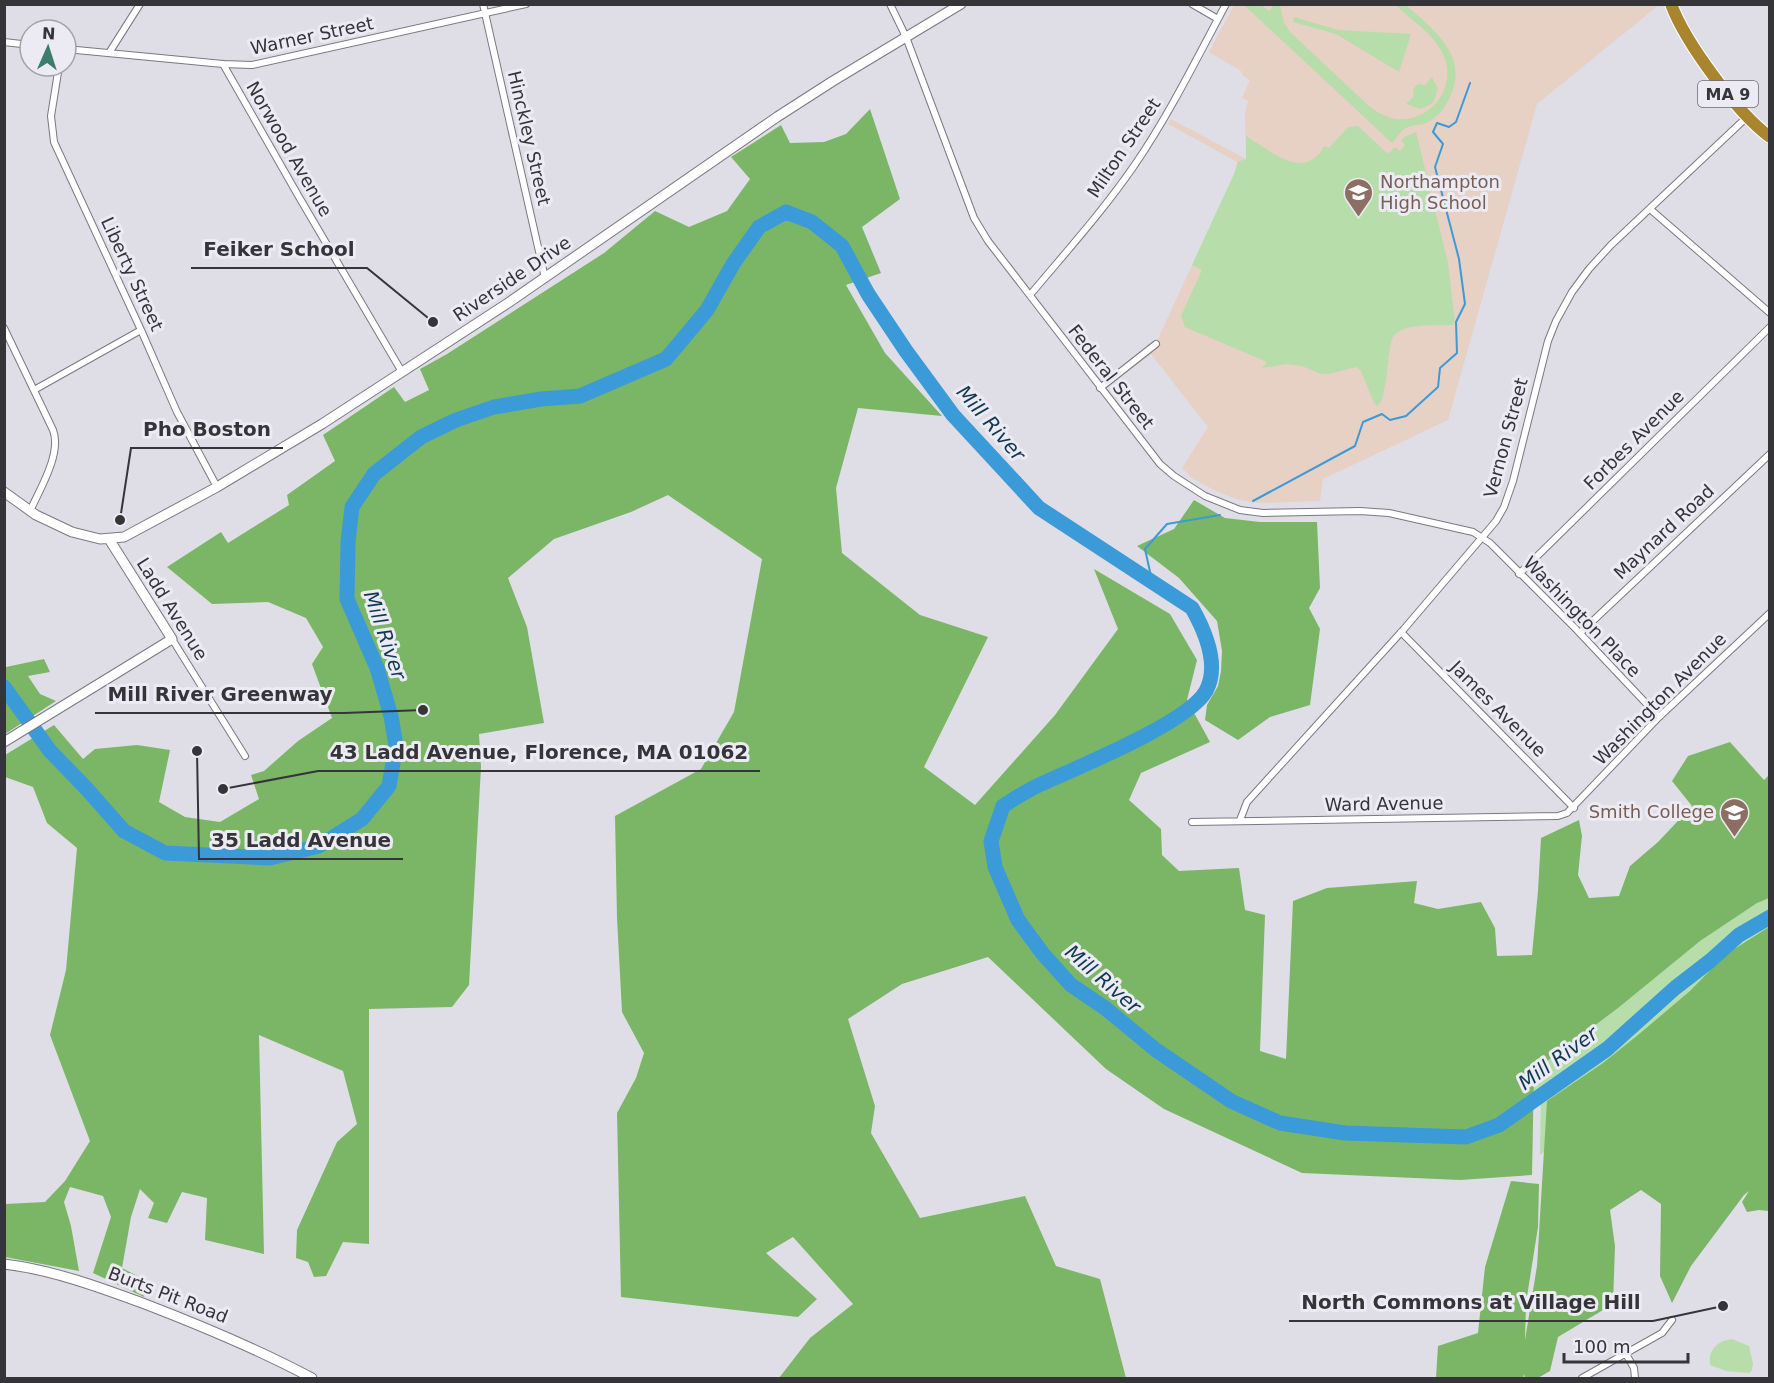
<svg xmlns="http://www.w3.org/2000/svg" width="1774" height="1383" viewBox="0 0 1774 1383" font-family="'DejaVu Sans',sans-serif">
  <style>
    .education { fill: #e7d0c4 }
    .green { fill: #b7ddab }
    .forest { fill: #7bb666 }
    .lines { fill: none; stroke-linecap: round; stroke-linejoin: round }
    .stream { stroke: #3a9bd8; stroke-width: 2 }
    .river { stroke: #3a9bd8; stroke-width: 15 }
    .street-casing { stroke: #7a7982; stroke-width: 8 }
    .secondary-casing { stroke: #7a7982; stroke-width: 11 }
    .highway-casing { stroke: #fff; stroke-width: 14 }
    .street { stroke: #fff; stroke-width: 6 }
    .secondary { stroke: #fff; stroke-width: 9 }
    .highway { stroke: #aa8530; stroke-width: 12 }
    .labels { text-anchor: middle; stroke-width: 6; stroke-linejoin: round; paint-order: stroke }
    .shield { fill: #ecebf4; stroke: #6c6b70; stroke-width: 1.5 }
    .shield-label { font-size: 16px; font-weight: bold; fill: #353438 }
    .street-label { font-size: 18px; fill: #353438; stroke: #ecebf4 }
    .education-label { font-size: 18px; fill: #785e54; stroke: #ecebf4; text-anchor: start }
    .water-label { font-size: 20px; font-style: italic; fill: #103851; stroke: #ecebf4 }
    .leader { fill: none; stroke: #353438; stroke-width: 2 }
    .callout-dot { fill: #353438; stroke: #ecebf4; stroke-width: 2 }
    .callout-label { font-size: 20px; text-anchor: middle; font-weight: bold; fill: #353438; stroke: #ecebf4; stroke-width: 6; stroke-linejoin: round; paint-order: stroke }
  </style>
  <rect width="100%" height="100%" fill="#dfdee7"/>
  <path class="education" d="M1234,5H1659L1537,104L1448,420L1323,479L1320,501L1259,503L1239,500L1218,492L1193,479L1182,468L1208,427L1151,354L1109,386L1105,381L1157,341L1235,172L1237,162L1168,124L1171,119L1246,159L1245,115L1248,101L1242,98L1250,80L1243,76L1241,71L1209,52Z"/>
  <path class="green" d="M1246,5H1261L1269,11L1272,8V5H1280L1284,23L1290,32L1370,107C1379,113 1388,119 1399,119C1431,121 1455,89 1445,59C1438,37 1412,20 1395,5H1406C1431,28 1467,53 1452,92C1448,103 1441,114 1430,121C1422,126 1411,124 1404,129C1400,132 1396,139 1392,143L1245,6Z
    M1294,17L1338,30L1411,34L1399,72L1336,34L1293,22Z
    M1432,77L1438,89L1433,103L1420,109L1406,104L1414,96L1413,89L1418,84L1425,85Z
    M1358,126L1388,154L1395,147L1400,151L1405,145L1401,141L1404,137L1416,132L1448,263L1455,322L1453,325C1437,326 1399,322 1392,339C1388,350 1388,373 1385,385C1383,393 1383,401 1377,406L1374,403L1361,371L1356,367L1329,374H1321L1302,366L1286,364L1262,368L1267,362L1185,327L1181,316L1202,270L1192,265L1235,172L1238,162L1246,159V136C1270,150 1305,183 1324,146L1329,148L1348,127Z
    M1769,871V985L1540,1155L1541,1094L1503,1124L1576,992Z
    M1732,1339L1749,1346L1753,1364L1752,1370L1749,1373L1726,1371L1710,1365C1708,1349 1718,1341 1732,1339Z"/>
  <path class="forest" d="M870,109L900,199L862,227L881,273L846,285L885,353L942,416L858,408L836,488L842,553L920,615L988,637L924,767L975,805L1055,715L1118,629L1094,569L1170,614L1197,660L1187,700L1210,742L1141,773L1129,800L1161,829L1162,855L1179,871L1239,868L1245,910L1265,915L1260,1051L1286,1059L1293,901L1327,888L1417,881L1414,903L1438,909L1481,902L1495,928L1497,956L1532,955L1538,891L1541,838L1579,820L1582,836L1578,875L1589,898L1619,896L1630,866L1658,842L1692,806L1672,781L1688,756L1730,742L1764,780L1769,775V898L1757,903L1700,941L1618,1008L1534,1071L1532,1175L1460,1180L1302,1173L1164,1109L1106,1069L988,957L902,984L848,1019L875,1106L871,1133L920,1218L1025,1196L1056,1266L1100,1279L1126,1378H779L810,1338L853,1304L793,1237L766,1253L817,1299L798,1317L621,1297L617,1113L636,1078L644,1053L622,1012L617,918L615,816L701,769L734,712L762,559L668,495L631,512L554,539L508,578L527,627L544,723L479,734L481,767L469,985L452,1007L369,1009V1244L343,1242L326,1276L314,1277L308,1262L296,1258L297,1230L337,1142L357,1124L343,1071L259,1035L264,1254L205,1240L207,1198L182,1192L167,1223L148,1218L154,1203L140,1189L131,1217L122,1268L151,1283L144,1297L93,1273L111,1217L103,1196L70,1187L64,1202L71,1226L79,1271L5,1257V1204L45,1202L65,1181L90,1141L50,1035L66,970L77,848L47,823L33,787L5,777V755L54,725L83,759L95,749L137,745L170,750L159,802L185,817L220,822L259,799L251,775L264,771L298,741L332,718L312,664L323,647L306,618L268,602L212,604L167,567L221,532L228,543L289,505L287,495L335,461L323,435L394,387L405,402L429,390L420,369L447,354L604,253L655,211L689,227L727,211L750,179L731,157L781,125L790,143L824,142L846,134Z
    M1194,500L1225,518L1260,522H1317L1320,588L1309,608L1320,629L1310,705L1270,717L1238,740L1205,720L1207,705L1218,686L1221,671L1222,651L1217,621L1179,578L1137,546L1174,529Z
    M44,659L50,672L28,676L40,694L56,701L5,734V665L6,667Z
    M1769,927V1211L1759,1210L1747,1212L1742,1202L1749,1191L1744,1195L1691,1266L1672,1303L1660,1276L1661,1204L1641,1190L1610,1210L1615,1246L1613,1304L1558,1337L1550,1371L1538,1378H1525L1524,1374L1523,1378H1436L1438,1346L1478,1333L1485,1267L1511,1181L1539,1184L1538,1227L1526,1303L1525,1340L1537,1266L1547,1101L1603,1063L1638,1035L1690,991L1725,955Z"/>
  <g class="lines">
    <path class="stream" d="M1253,501L1355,446L1363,422L1382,414L1390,420L1406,416L1438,387L1440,368L1457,353L1456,322L1465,304L1459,259L1435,167L1443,144L1433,132L1437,123L1449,127L1456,122L1470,83
      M1152,581L1145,549L1167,524L1220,515"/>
    <path class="river" d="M4,687L50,751L86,788L124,831L165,853L270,858L319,846L362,819L389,786L396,746L391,716L377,668L347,599L348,542L352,507L374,474L421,437L456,420L494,407L541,399L580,396L666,359L707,310L733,264L759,227L786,212L812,222L842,246L868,294L906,351L953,415L1039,508L1192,608C1205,631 1220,665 1206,691C1188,723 1076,768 1039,785C1026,791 1014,799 1003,806L991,841L995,867L1018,920L1043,954L1071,985L1105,1008L1156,1050L1231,1101L1280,1123L1345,1133L1466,1137L1499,1125L1607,1049L1675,988L1710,961L1739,935L1770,917"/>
    <defs>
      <path id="street" d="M483,4L545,278
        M890,4L906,37L974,218L988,241L1160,464L1174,476L1205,496L1240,510L1263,513L1360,511L1389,513L1473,532L1490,543L1575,628L1659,717
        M1192,4L1218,19
        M4,42L30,45
        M66,49L223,64L252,65L526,4
        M109,53L140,4
        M223,64L299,197L402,372
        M59,66L51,116L54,142L141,330L177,412L217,487
        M1650,209L1770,313
        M1030,295C1066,252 1104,210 1136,163C1170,113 1197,58 1226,4
        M4,328L53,430C62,453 40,489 30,511
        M1100,388L1156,344
        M34,390L141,330
        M1519,574L1770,327
        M1401,632L1574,808
        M1580,633L1770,454
        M172,639L245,756
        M1240,820L1247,802L1404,629L1496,521L1504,507L1513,481L1548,341L1556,321L1572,292L1589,269L1611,245L1747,117
        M1192,822L1558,816L1567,813L1659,717L1770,613
        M1626,1354L1634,1368L1635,1378
        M1582,1378L1662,1333L1672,1320"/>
      <path id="secondary" d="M4,492L36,515L72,532L100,539L124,537L217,487L322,424L508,303L777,117L833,81L961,4
        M4,742L172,639L109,539
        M4,1264C53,1270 99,1287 145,1304C202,1326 258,1349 312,1378"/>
      <path id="highway" d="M1671,4C1685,42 1737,113 1770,137"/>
    </defs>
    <use href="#street" class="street-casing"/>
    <use href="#secondary" class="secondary-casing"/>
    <use href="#highway" class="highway-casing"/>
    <use href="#street" class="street"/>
    <use href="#secondary" class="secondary"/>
    <use href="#highway" class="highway"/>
  </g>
  <defs>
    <symbol id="school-pin" viewBox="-11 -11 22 30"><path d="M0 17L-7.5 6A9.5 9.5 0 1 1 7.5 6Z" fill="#8d6e63" stroke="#ecebf4"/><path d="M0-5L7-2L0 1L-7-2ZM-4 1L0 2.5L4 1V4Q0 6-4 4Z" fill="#fff"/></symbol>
    <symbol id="university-pin" viewBox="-11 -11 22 30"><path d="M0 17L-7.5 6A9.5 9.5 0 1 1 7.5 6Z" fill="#8d6e63" stroke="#ecebf4"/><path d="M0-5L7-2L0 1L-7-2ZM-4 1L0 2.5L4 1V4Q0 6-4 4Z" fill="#fff"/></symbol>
  </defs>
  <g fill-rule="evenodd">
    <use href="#school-pin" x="1342" y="176" width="33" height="45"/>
    <use href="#university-pin" x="1718" y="796" width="33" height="45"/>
  </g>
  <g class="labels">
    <rect class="shield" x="1698" y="81" width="60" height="26" rx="4.5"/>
    <g class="shield-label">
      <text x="1728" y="100">MA 9</text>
    </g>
    <g class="street-label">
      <text transform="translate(312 36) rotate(-12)" y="6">Warner Street</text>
      <text transform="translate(529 138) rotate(77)" y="6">Hinckley Street</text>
      <text transform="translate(1124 148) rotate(-56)" y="6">Milton Street</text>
      <text transform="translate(289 149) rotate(60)" y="6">Norwood Avenue</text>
      <text transform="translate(132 274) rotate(65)" y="6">Liberty Street</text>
      <text transform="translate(512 279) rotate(-34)" y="6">Riverside Drive</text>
      <text transform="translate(1111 377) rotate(52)" y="6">Federal Street</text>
      <text transform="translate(1506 438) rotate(-75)" y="6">Vernon Street</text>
      <text transform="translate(1634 440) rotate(-45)" y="6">Forbes Avenue</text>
      <text transform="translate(1664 532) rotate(-43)" y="6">Maynard Road</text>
      <text transform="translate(172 609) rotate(58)" y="6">Ladd Avenue</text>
      <text transform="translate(1582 617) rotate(46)" y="6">Washington Place</text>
      <text transform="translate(1660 699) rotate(-45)" y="6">Washington Avenue</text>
      <text transform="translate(1498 709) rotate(45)" y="6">James Avenue</text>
      <text transform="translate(1384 804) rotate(-1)" y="6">Ward Avenue</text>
      <text transform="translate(168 1295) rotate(21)" y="6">Burts Pit Road</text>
    </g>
    <g class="education-label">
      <text x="1380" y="188">Northampton<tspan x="1380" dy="21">High School</tspan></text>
      <text x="1714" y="818" text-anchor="end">Smith College</text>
    </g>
    <g class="water-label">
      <text transform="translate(991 423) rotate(49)" y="7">Mill River</text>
      <text transform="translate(385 635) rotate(71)" y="7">Mill River</text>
      <text transform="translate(1103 979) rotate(41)" y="7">Mill River</text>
      <text transform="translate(1558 1058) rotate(-36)" y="7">Mill River</text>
    </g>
  </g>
  <path class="leader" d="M433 322L367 268H191M120 520L131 448H283M423 710L344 713H95M223 789L318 771H760M197 751L199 859H403M1723 1306L1653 1321H1289"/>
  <g class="callout-dot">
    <circle cx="433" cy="322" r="6"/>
    <circle cx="120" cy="520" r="6"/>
    <circle cx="423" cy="710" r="6"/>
    <circle cx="223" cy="789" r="6"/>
    <circle cx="197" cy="751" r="6"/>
    <circle cx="1723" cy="1306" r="6"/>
  </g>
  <g class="callout-label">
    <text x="279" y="256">Feiker School</text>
    <text x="207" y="436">Pho Boston</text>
    <text x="220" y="701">Mill River Greenway</text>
    <text x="539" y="759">43 Ladd Avenue, Florence, MA 01062</text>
    <text x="301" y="847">35 Ladd Avenue</text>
    <text x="1471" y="1309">North Commons at Village Hill</text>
  </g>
  <rect width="1774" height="1383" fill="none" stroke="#353438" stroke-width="12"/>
  <g transform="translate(48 48) rotate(3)"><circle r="28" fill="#ecebf4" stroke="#a3a2a9" stroke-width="1.5"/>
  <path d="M0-4.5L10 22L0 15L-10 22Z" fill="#3c7c6b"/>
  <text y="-9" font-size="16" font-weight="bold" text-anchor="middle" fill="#353438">N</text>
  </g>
  <path d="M1564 1353v9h124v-9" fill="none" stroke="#353438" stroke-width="3"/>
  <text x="1573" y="1353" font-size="18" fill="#353438" stroke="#ecebf4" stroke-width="4.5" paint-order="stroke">100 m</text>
</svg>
